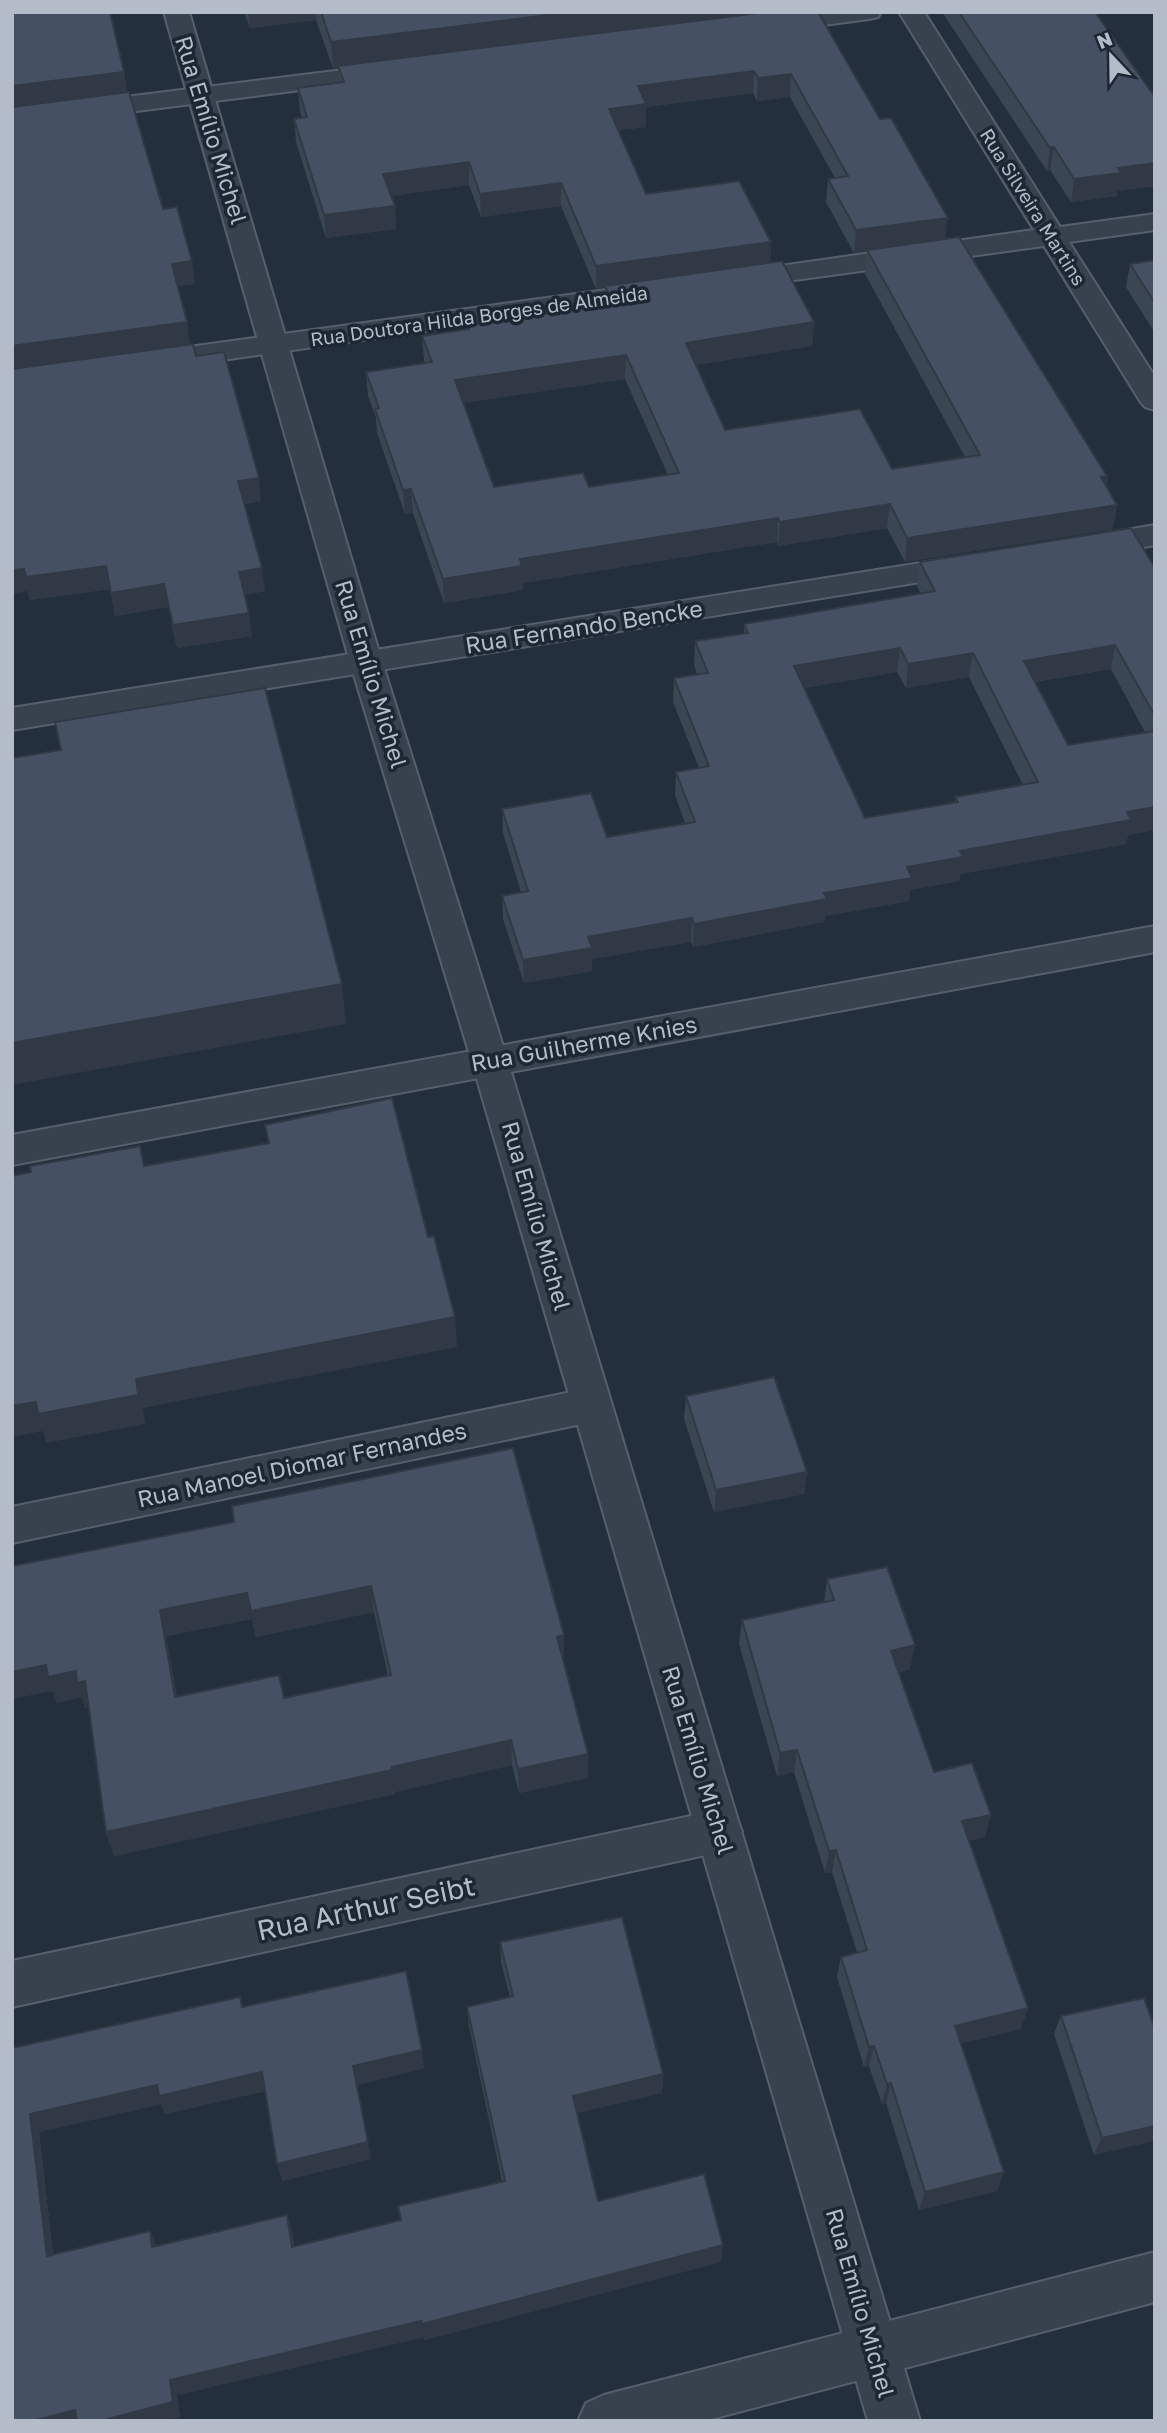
<svg xmlns="http://www.w3.org/2000/svg" width="1167" height="2433" viewBox="0 0 1167 2433" font-family="'Golos Text',sans-serif">
  <style>
    .lines { fill: none; stroke-linecap: round; stroke-linejoin: round }
    .minor-casing { stroke: #565f6c; stroke-width: 4 }
    .tertiary-casing { stroke: #565f6c; stroke-width: 4 }
    .minor { fill: #38414e; fill-rule: evenodd }
    .tertiary { fill: #38414e; fill-rule: evenodd }
    .wall { fill: #3b4654; fill-rule: evenodd }
    .shaded-wall { fill: #303945 }
    .building { fill: #455162; stroke: #303945; stroke-width: 2; fill-rule: evenodd }
    .labels { text-anchor: middle; stroke-width: 7; stroke-linejoin: round; paint-order: stroke }
    .far-street-label { font-size: 19px; fill: #b4bcc9; stroke: #1d2633 }
    .street-label { font-size: 23px; fill: #b4bcc9; stroke: #1d2633 }
    .near-street-label { font-size: 28px; fill: #b4bcc9; stroke: #1d2633 }
  </style>
  <rect width="100%" height="100%" fill="#242f3e"/>
  <g class="lines">
    <defs>
      <path id="minor" d="M806,12H881L878,17L869,19L771,32L762,29L758,24L762,19Z
        M899,12H924L1060,227L1155,214V230L1069,242L1155,377V410L1145,407L1140,401L1044,246L737,288L727,286L723,280L727,274L737,272L1034,230Z
        M392,64L401,67L405,72L401,77L12,127V111Z
        M657,283L667,285L671,291L667,297L145,371L135,368L131,362L135,356L145,353Z
        M1155,525V545L1086,557L1075,554L1071,547L1075,540L1086,537Z
        M971,555L982,558L987,565L982,572L12,730V708Z
        M1155,926V952L12,1165V1135Z
        M591,1388L605,1393L611,1405L605,1417L591,1422L12,1543V1507Z
        M719,1810L735,1816L742,1831L735,1846L719,1852L12,2007V1961Z
        M1155,2252V2302L704,2421H578L586,2403L604,2395Z"/>
      <path id="tertiary" d="M164,12H189L382,662L508,1062L920,2421H868L472,1062L350,662Z"/>
    </defs>
    <use href="#minor" class="minor-casing"/>
    <use href="#tertiary" class="tertiary-casing"/>
    <use href="#minor" class="minor"/>
    <use href="#tertiary" class="tertiary"/>
  </g>
  <path class="wall" d="M244,12H818L945,239L1107,476L1106,486L1113,529L905,562L887,528L778,546L777,542L523,583V590L444,603L413,513L405,514L377,433L376,418L368,396L366,372L425,363L424,360L422,336L467,330V325L605,304V287L596,289L561,206L481,217L469,185L391,196L395,206L396,229L326,238L296,142L294,119L302,118L300,111L298,88L340,83L339,68H333L316,20L250,28ZM753,93L757,101L790,97L835,178L828,179L826,202L854,253L867,251L865,274L965,457L892,469L725,430L696,365L812,346L814,322L770,263L771,242L646,194L618,130L646,127V107ZM625,379L668,475L589,487H494L463,403Z
    M942,12H1095L1155,97V186L1117,191V196L1071,202L1050,170L1047,171Z
    M124,72L127,92L163,209L195,284L177,286L190,345L261,501L244,504L265,591L244,595L252,636L177,648L168,607L115,616L110,589L30,600L28,591Z
    M1155,260V333L1126,287L1130,264Z
    M920,562L1155,568V830L1128,835L1126,844L960,874L959,881L910,890L909,901L825,916L824,922L693,947L691,942L592,959V971L524,983L503,919L502,896L521,892L503,833L502,809L607,837L685,823L675,795L676,772L699,768L673,702L674,678L697,674L694,665L695,641L744,633V624L921,594L917,586ZM1111,669L1145,732L1068,745L1035,682ZM897,672L906,688L969,677L1023,785L955,797V802L865,818L804,688Z
    M686,1396L807,1472L804,1494L714,1512L684,1419Z
    M234,1522L564,1661L588,1754V1778L519,1793L512,1765L395,1792V1794L114,1856L106,1832L89,1707L85,1708L82,1697L57,1703L53,1691ZM374,1612L388,1676L284,1698L177,1697L166,1636L252,1619L256,1637Z
    M827,1579L910,1669L899,1672L934,1772L991,1815L985,1837L969,1841L1021,2029L961,2043L1004,2172L997,2191L919,2210L886,2103L882,2104L869,2066L864,2067L837,1977L841,1957L857,1952L832,1872L825,1873L794,1772L777,1776L739,1644L742,1620L824,1602Z
    M500,1942L663,2074L662,2093L577,2113L598,2201L721,2262L424,2340V2337L177,2395L180,2417L164,2421H12V2048L243,2007L424,2068L357,2085L371,2159L282,2181L265,2091L165,2114L161,2104L39,2132L53,2254L150,2231L156,2246L287,2215L292,2232L294,2246L401,2220L502,2181L469,2026L467,2007L510,1997L501,1962Z
    M1061,2016L1155,2029L1094,2155L1054,2034Z"/>
  <path class="shaded-wall" d="M248,12H316V20L250,28Z
    M572,12H784L333,68L331,42Z
    M754,71L753,93L646,107V127L608,132L609,109L638,86Z
    M124,72L127,94L12,108V86Z
    M791,74L790,97L757,101L758,78Z
    M1054,147L1050,170L1047,171L1050,148Z
    M469,162V185L384,197L383,174Z
    M1155,163V186L1117,191V196L1071,202L1074,179L1118,168Z
    M561,183V206L481,217L480,194Z
    M395,206L396,229L326,238L324,215Z
    M948,218L945,241L854,253L856,230Z
    M771,242L770,265L596,289V266Z
    M192,261L195,284L175,286L172,264Z
    M187,322L190,345L12,369V346Z
    M814,322L812,346L685,367L686,343Z
    M626,355L625,379L456,404L455,380Z
    M1107,476L1103,501L1101,477Z
    M259,478L261,501L241,504L238,481Z
    M411,489L413,513L405,514L403,490Z
    M890,504L887,528L778,546L780,522Z
    M1117,505L1113,529L905,562L907,538Z
    M778,518L777,542L523,583V590L444,603L443,579L520,559Z
    M106,566L110,589L30,600L28,591L12,594V570L24,569Z
    M262,568L265,591L242,595L239,572Z
    M164,584L168,607L115,616L111,593Z
    M249,613L252,636L177,648L173,625Z
    M1115,645L1111,669L1020,684L1024,661Z
    M900,648L897,672L792,690L794,666Z
    M973,653L969,677L906,688L908,664Z
    M1155,807V830L1128,835L1126,844L960,874L959,881L910,890L909,901L825,916L824,922L693,947L694,924L824,893L960,851L1127,812Z
    M692,918L691,942L592,959V971L524,983L523,960L588,937Z
    M342,984L346,1024L12,1085V1043Z
    M455,1317L457,1347L143,1408L145,1424L46,1443L43,1431L12,1437V1406L136,1379Z
    M807,1472L804,1494L714,1512L716,1490Z
    M371,1586L374,1612L256,1637L252,1619L166,1636L181,1722L175,1697L160,1610L247,1593Z
    M564,1635V1661L557,1637Z
    M915,1645L910,1669L887,1674L891,1651Z
    M46,1665L76,1671L85,1681L93,1706L85,1708L82,1697L57,1703L53,1691L12,1699V1672Z
    M511,1740L512,1765L395,1792V1794L114,1856L106,1832Z
    M797,1750L794,1772L777,1776L780,1753Z
    M588,1754V1778L519,1793L518,1769Z
    M991,1815L985,1837L956,1844L962,1821Z
    M836,1850L832,1872L825,1873L829,1851Z
    M1028,2008L1021,2029L950,2046L955,2026Z
    M874,2046L869,2066L864,2067L869,2047Z
    M422,2050L424,2068L356,2085L353,2066Z
    M262,2072L267,2090L165,2114L161,2104L39,2132L55,2272L47,2256L30,2114L157,2085Z
    M663,2074L662,2093L573,2114V2096Z
    M891,2083L886,2103L882,2104L887,2084Z
    M1155,2126V2141L1094,2155L1102,2138Z
    M368,2142L371,2159L282,2181L277,2164Z
    M1004,2172L997,2191L919,2210L925,2192Z
    M287,2215L292,2232L296,2263L292,2247Z
    M150,2231L157,2247H152Z
    M723,2245L721,2262L424,2340L422,2324Z
    M421,2321L424,2337L177,2395L180,2417L164,2421H100L170,2380Z
    M75,2410L82,2421H33Z"/>
  <path class="building" d="M12,12H110L124,72L12,86Z
    M321,12H572L331,42Z
    M766,12H818L880,119L891,118L948,218L856,230L828,179L848,176L791,74L758,78L754,71L638,86L646,104L609,109L646,194L739,181L771,242L596,266L561,183L480,194L469,162L383,174L395,206L324,215L294,119L307,117L298,88L344,82L338,66Z
    M959,12H1095L1155,97V163L1118,168L1121,173L1074,179L1054,147L1050,148Z
    M129,92L163,209L177,207L192,261L172,264L187,322L12,346V107Z
    M959,237L1107,476L1101,477L1117,505L907,538L890,504L780,522L778,518L520,559L522,566L443,579L411,489L403,490L375,409L379,408L366,372L432,362L422,336L469,329L467,325L613,303L605,286L782,261L814,322L686,343L725,430L860,409L892,469L980,455L867,250ZM626,355L679,473L589,487L583,473L494,487L455,380Z
    M1155,260V303L1130,264Z
    M193,344L196,356L224,352L259,478L238,481L262,568L239,572L249,613L173,625L164,584L111,593L106,566L26,577L24,569L12,570V369Z
    M1131,528L1155,568V716L1115,645L1024,661L1068,745L1155,731V807L1127,812L1131,820L960,851L963,857L907,867L912,878L824,893L827,899L694,924L692,918L588,937L592,948L523,960L502,896L528,891L502,809L591,793L607,837L695,822L676,772L709,766L674,678L708,673L695,641L748,633L744,624L935,591L920,562ZM900,648L908,664L973,653L1038,782L955,797L958,802L865,818L794,666Z
    M265,688L342,984L12,1043V758L61,750L55,722Z
    M392,1098L428,1237L434,1236L455,1317L136,1379L138,1395L38,1414L36,1402L12,1406V1176L31,1172L30,1166L140,1146L144,1166L269,1143L265,1125Z
    M774,1377L807,1472L716,1490L686,1396Z
    M513,1448L564,1635L557,1637L588,1754L518,1769L511,1740L392,1767V1770L106,1832L85,1681L77,1683L76,1671L48,1677L46,1665L12,1672V1566L234,1522L232,1506ZM371,1586L391,1675L284,1698L279,1675L175,1697L160,1610L247,1593L251,1611Z
    M887,1567L915,1645L891,1651L934,1772L972,1763L991,1815L962,1821L1028,2008L955,2026L1004,2172L925,2192L891,2083L887,2084L874,2046L869,2047L841,1957L867,1950L836,1850L829,1851L797,1750L780,1753L742,1620L834,1600L827,1579Z
    M622,1917L663,2074L573,2096L598,2201L704,2174L723,2245L422,2324L421,2321L170,2380L173,2402L100,2421H77L75,2410L33,2421H12V2048L240,1997L242,2007L406,1971L422,2050L353,2066L368,2142L277,2164L262,2072L159,2096L157,2085L30,2114L47,2256L150,2231L152,2247L287,2215L292,2247L401,2220L398,2206L505,2181L467,2007L513,1996L500,1942Z
    M1144,1998L1155,2029V2126L1102,2138L1061,2016Z"/>
  <g class="labels">
    <g class="far-street-label">
      <text transform="translate(1033 207) rotate(58)" y="7">Rua Silveira Martins</text>
      <text transform="translate(479 316) rotate(-8)" y="7">Rua Doutora Hilda Borges de Almeida</text>
    </g>
    <g class="street-label">
      <text transform="translate(211 130) rotate(73)" y="8">Rua Emílio Michel</text>
      <text transform="translate(584 627) rotate(-9)" y="8">Rua Fernando Bencke</text>
      <text transform="translate(371 674) rotate(73)" y="8">Rua Emílio Michel</text>
      <text transform="translate(584 1044) rotate(-10)" y="8">Rua Guilherme Knies</text>
      <text transform="translate(536 1216) rotate(74)" y="8">Rua Emílio Michel</text>
      <text transform="translate(302 1465) rotate(-12)" y="8">Rua Manoel Diomar Fernandes</text>
      <text transform="translate(698 1760) rotate(73)" y="8">Rua Emílio Michel</text>
      <text transform="translate(860 2303) rotate(74)" y="8">Rua Emílio Michel</text>
    </g>
    <g class="near-street-label">
      <text transform="translate(366 1908) rotate(-12)" y="10">Rua Arthur Seibt</text>
    </g>
  </g>
  <rect width="1167" height="2433" fill="none" stroke="#b4bcc9" stroke-width="28"/>
  <g transform="translate(1111 56) rotate(338)" stroke="#1d2633" stroke-width="5" paint-order="stroke">
  <path d="M0-5L12 26L0 18L-12 26Z" fill="#b4bcc9"/>
  <text y="-10" font-size="19" font-weight="bold" text-anchor="middle" fill="#b4bcc9">N</text>
  </g>
</svg>
